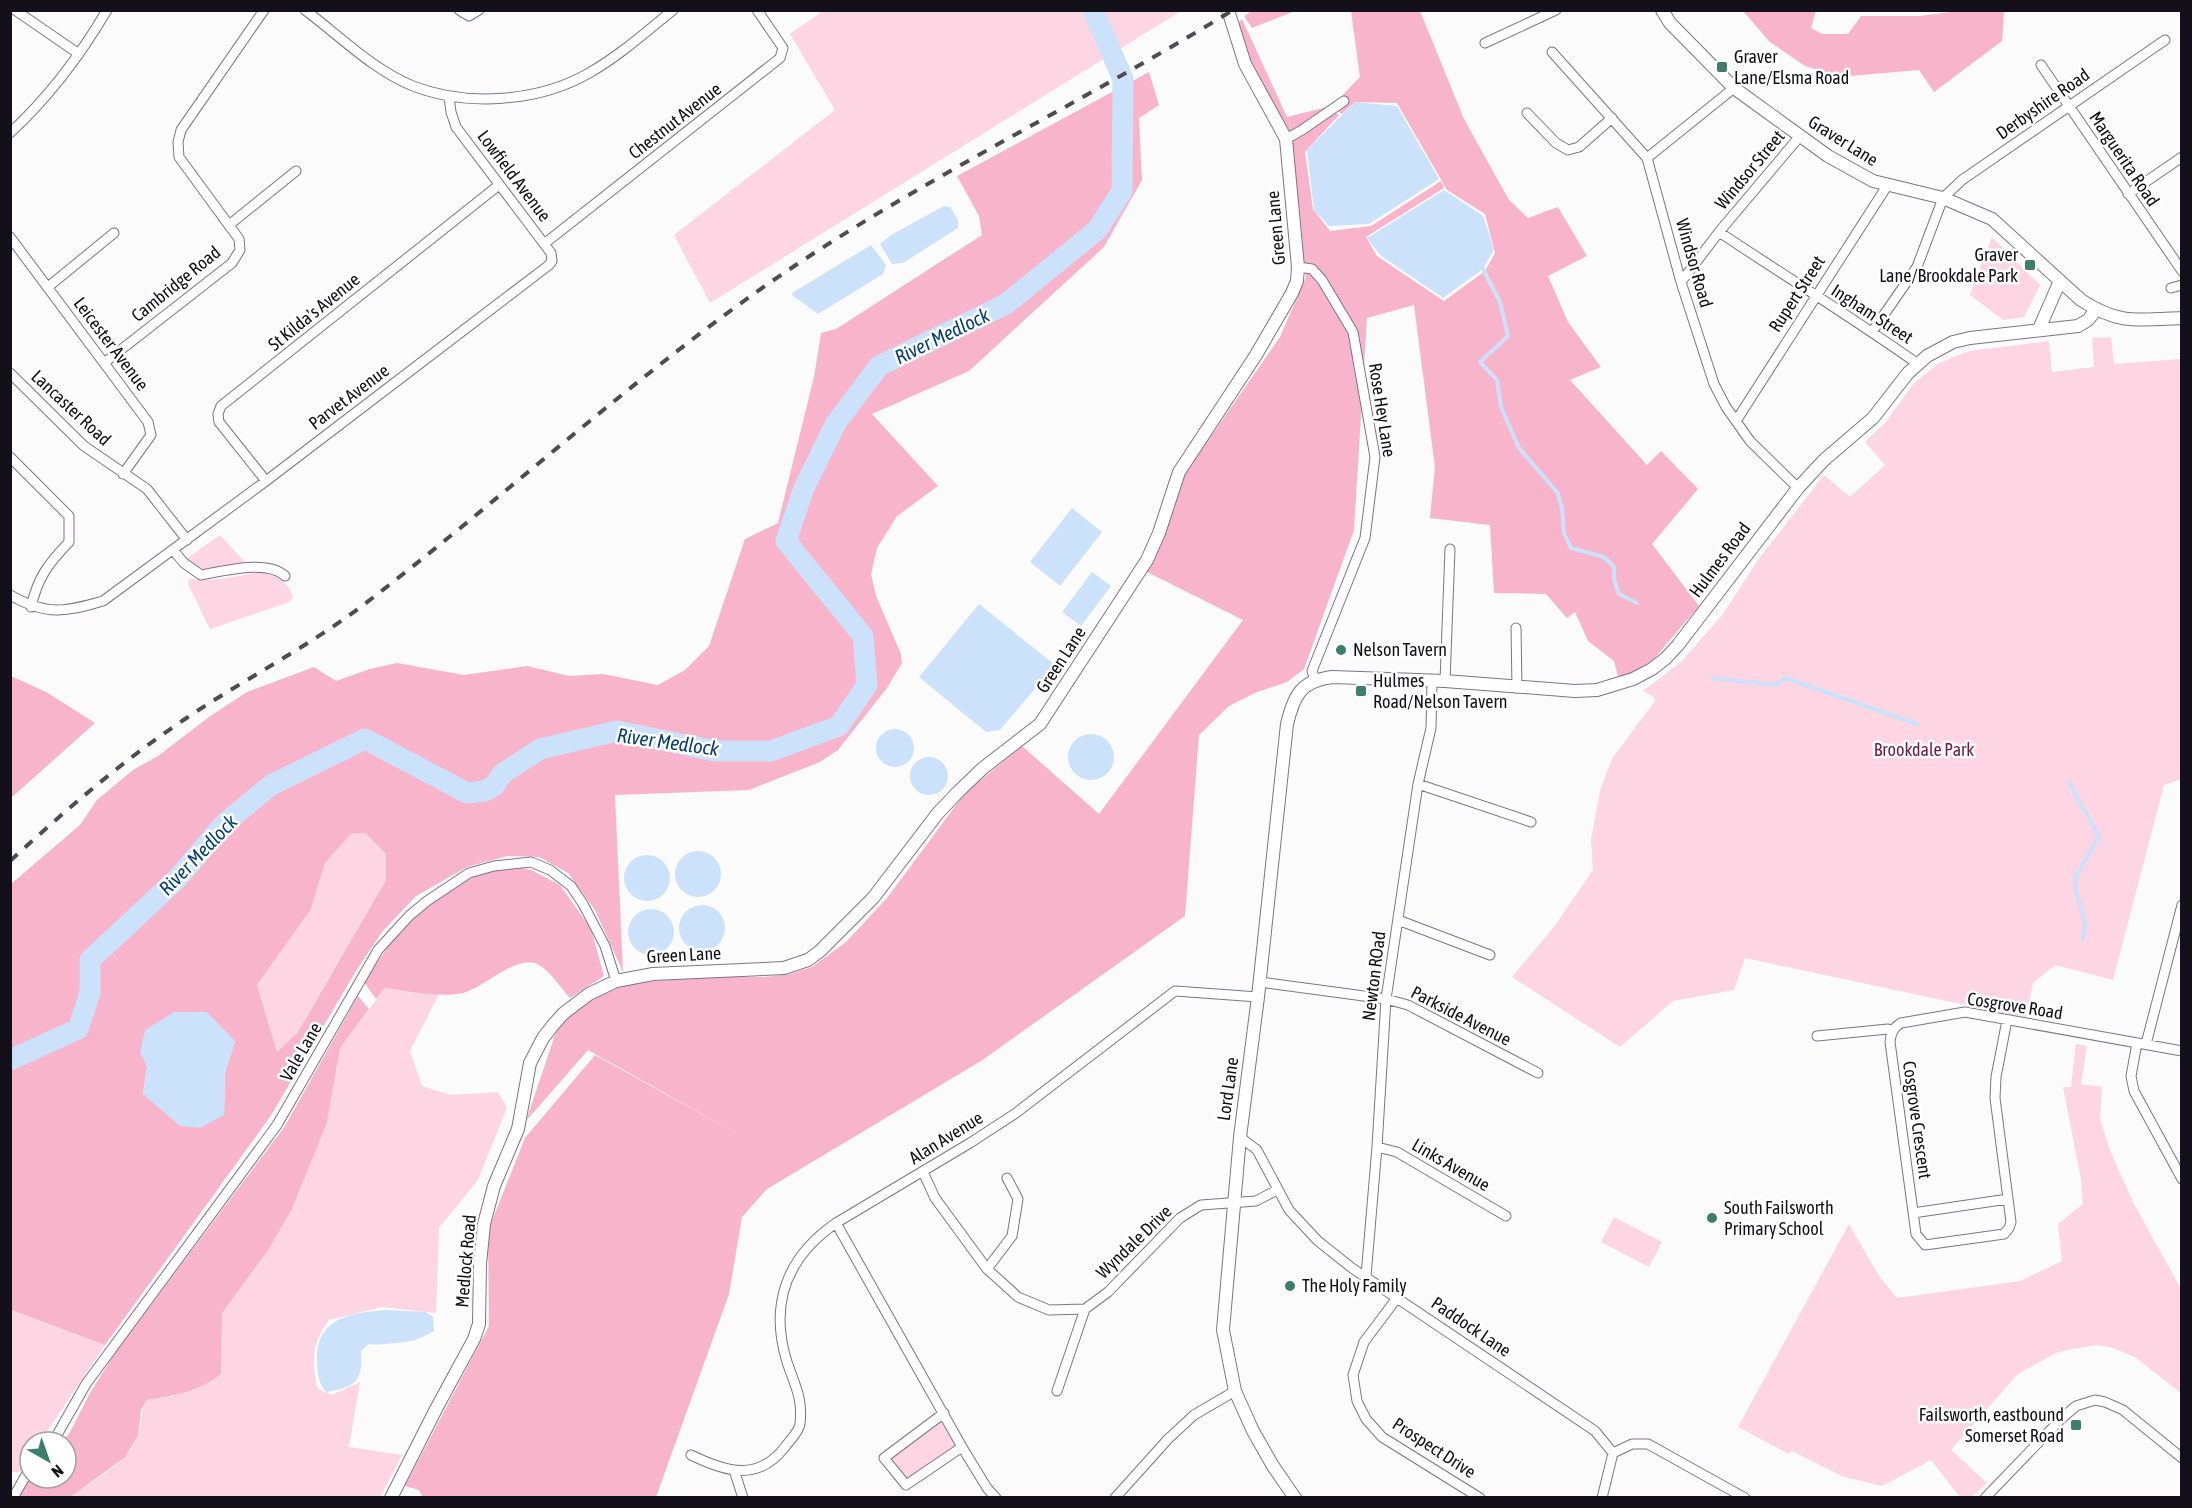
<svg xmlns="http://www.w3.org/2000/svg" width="2192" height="1508" viewBox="0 0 2192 1508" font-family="'Asap Condensed',sans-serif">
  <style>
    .green { fill: #fed5e2 }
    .forest { fill: #f8b4cb; fill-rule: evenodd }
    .water { fill: #cce1fa }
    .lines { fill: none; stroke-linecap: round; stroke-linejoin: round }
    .stream { stroke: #cce1fa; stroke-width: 4 }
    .river { stroke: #cce1fa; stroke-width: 21 }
    .minor-casing { stroke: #7e748b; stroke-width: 11 }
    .tertiary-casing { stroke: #7e748b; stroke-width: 14 }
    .minor { stroke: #fff; stroke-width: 9 }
    .tertiary { stroke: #fff; stroke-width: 12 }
    .rail { stroke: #4e4b52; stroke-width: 4; stroke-dasharray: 10 10; stroke-linecap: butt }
    .poi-dot { fill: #3c7d6d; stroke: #fff; stroke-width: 2 }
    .labels { text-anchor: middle; stroke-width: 5; stroke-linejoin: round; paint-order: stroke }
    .poi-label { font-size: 18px; fill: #141019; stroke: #fff; text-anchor: start }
    .street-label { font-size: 18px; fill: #141019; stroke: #fff }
    .park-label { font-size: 18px; fill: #761743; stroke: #fff }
    .water-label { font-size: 20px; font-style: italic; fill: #073f75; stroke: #fff }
  </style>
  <rect width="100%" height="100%" fill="#fbfbfb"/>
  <path class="green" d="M823,11V10L1181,11L710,303L674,235L835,110L790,34Z
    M1992,237L2040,285L2024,317L2003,320L1970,295Z
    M2111,337L2114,364L2181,359V779L2164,785L2113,980L2055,965L2033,983L2026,1018L1745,958L1734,990L1673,1001L1620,1047L1512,977L1554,927L1593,870L1591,840L1600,791L1612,759L1655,701L1654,697L1643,691L1681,662L1723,614L1758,560L1824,475L1850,497L1885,465L1865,442L1885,423L1914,383L1939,363L1969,351L2049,341L2052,372L2094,367L2092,338Z
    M220,535L247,564C229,567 198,577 186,559Z
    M263,571C276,576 290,583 293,598L289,602L210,629L188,584L189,579C214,582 238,576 263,571Z
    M365,833L386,854V880L298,1032L277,1052L257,985L311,909L325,863L351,834Z
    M385,988L439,994L410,1051L422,1086L450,1095L498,1092L507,1108L478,1180L439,1228L436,1313L382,1307L329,1320C311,1345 312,1359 317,1388L332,1395L360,1382L349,1447L402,1455L380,1497L65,1498L72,1496C92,1481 129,1461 138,1436C143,1422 138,1415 147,1400L173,1396L221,1374L222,1313L269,1249L292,1209L327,1123L340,1048Z
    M2076,1044L2087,1046L2081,1084L2102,1087L2100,1119L2111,1153L2134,1204L2181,1289V1393L2135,1357L2113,1348L2097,1345L2067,1350L2056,1353L2018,1374L1951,1450L1987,1483L1972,1497H1960L1931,1460L1882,1486L1844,1477L1792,1451L1789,1454L1738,1427L1849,1224L1879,1276L1897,1298L2020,1281L2062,1261L2058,1224L2083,1204L2081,1180L2063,1087H2071Z
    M1614,1217L1662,1242L1649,1267L1601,1242Z
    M10,1310L105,1345L40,1442H30V1457L20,1472H11Z
    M943,1417L958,1445L913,1477L907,1478L890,1462L895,1453Z"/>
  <path class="forest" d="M1252,11V10L1295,11L1252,28L1244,16Z
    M1351,11H1420L1464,119L1509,200L1528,218L1558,207L1587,256L1548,276L1568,322L1601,367L1570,380L1647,465L1661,451L1698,489L1652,544L1699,606L1653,660L1619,680L1614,661L1588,641L1575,612L1567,618L1546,594L1494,593L1490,525L1430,518L1435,467L1414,305L1367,318L1354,530L1304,669L1287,682L1257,692L1229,706L1199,735L1185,916L981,1061L767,1189L742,1217L729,1294L656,1497L423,1498L419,1490L405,1486L489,1326L488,1231L525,1138L595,1055L750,1141L588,1050L526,1121L557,1029L590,998L626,983L716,977H765L790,974L812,967L846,942L887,898L965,793L1022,746L1099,814L1243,620L1147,572L1161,545L1184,475L1280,337L1306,277L1290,156L1278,117L1244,47L1237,25L1242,19L1287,117L1327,107L1339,115L1305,152L1313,209L1330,231L1371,226L1441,181L1444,188L1366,237L1377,256L1444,301L1485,271L1495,253L1485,214L1447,190L1397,103L1355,102L1342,114L1331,107L1360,77Z
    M1743,11H1816L1811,28L1822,34H1848L1861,16H1920L1958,11H2005L2004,12L2002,41L1934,92L1919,70L1838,77L1805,66L1770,42Z
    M1149,72L1159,105L1139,118L1142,180L1104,247L969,371L872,414L938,486L897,516L877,548L871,574L876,596L901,654L902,663L887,688L838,750L820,762L749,790L615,795L623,972L595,910L568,873L539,857L507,856L467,867L416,896L382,932L356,971L270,1117L105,1345L11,1310V884L80,825L97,800L133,770L158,756L209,717L247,692L314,667L336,681L370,669L397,663L464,675L527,666L569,676L603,674L658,685L685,670L709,646L745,539L778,523L814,377L821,333L836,329L982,235L979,216L957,176ZM365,833L386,854V880L298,1032L277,1052L257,985L311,909L325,863L351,834ZM235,1041L225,1073L224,1115L143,1094L147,1067Z
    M11,676L48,693L95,723L11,798Z
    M521,868L531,870L560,885L591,929L604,976L570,998C561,988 553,975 542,967C521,949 485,988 463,993C442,998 408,991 385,988L376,999L364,982C393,937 430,889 483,873C495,870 508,869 521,868Z
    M358,996L369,1009L340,1048L327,1123L292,1209L269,1249L222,1313L221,1374C200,1391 173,1396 147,1400L141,1410L138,1436L125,1457L72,1496L17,1498L30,1476V1478H66V1442H62L69,1434L90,1393L115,1353L285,1126Z"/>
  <path class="water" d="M1355,102L1397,106L1439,179L1369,224L1329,226L1314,210L1307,150Z
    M1444,190L1483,216L1494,249L1483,269L1443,298L1380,255L1367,238Z
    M944,206L950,207L958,220V228L903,263L892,264L880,244L891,235Z
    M871,245L886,265L883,274L818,314L792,295V293Z
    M1072,508L1102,532L1060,586L1030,562Z
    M1092,572L1111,586L1081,626L1062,612Z
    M979,604L1055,665L1000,730L986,732L919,677Z
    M876 748a19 19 0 1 1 38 0a19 19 0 1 1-38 0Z
    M1068 757a23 23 0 1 1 46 0a23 23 0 1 1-46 0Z
    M910 776a19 19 0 1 1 38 0a19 19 0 1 1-38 0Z
    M675 874a23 23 0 1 1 46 0a23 23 0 1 1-46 0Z
    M624 878a23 23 0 1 1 46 0a23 23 0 1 1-46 0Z
    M679 928a23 23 0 1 1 46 0a23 23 0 1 1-46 0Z
    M628 932a23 23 0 1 1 46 0a23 23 0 1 1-46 0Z
    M174,1012H207L235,1041L225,1073L224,1115L200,1128L180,1126L143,1094L147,1067L140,1052L145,1030Z
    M386,1310L426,1312L433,1317L434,1331C428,1334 421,1338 415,1340C408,1342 375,1346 369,1344L361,1351C363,1382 355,1387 326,1392C318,1382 318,1375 317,1362C315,1318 350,1313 386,1310Z"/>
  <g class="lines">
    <path class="stream" d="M1483,269L1500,302L1508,336L1480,362L1497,380L1501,407L1519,448L1557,492L1562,507L1564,533L1571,548L1604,557L1614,567V579L1619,594L1637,603
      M1712,678L1776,685L1785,678L1917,724
      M2069,783L2099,836L2076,876L2075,888L2085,922L2083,939"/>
    <path class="river" d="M10,1060L78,1029L90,993V960L177,879L224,824L271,785L365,739L467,793L485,791L494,786L502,774L540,749L617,731L715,751H771L839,726L867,685L863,636L786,541L804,488L836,423L879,366L1006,304L1097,230L1122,191L1123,79L1093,10"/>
    <defs>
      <path id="minor" d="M15,10L79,54
        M305,10C340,36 373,70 413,86C467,107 539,102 589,73C619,56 646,32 673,10
        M459,10L469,16L479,10
        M1485,43L1556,10
        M1552,52L1647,158L1681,282L1714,384L1726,407L1750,441L1798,488
        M2041,65L2182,271
        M1527,113L1556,143L1568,150L1579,147L1612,118
        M10,133C49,97 80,56 107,10
        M1286,139L1302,130L1344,101
        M1647,158L1734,88
        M2128,194L2182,157
        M229,225L296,171
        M1719,232C1785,276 1853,318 1918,364
        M10,237L148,422L151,435L123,474
        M544,244L780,58L783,48L757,10
        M1298,267L1312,269L1322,280L1353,332L1375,457L1365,538L1312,671L1315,680
        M1681,282L1719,232L1800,136
        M48,287L114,233
        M2171,288L2182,285
        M1872,332L1917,267L1943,198L1962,180L2165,40
        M104,363L232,263L240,250L239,239L179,157L178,142L181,130L264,10
        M10,373L84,446L147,489L187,540
        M1736,421L1887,186
        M10,457L69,516V542C48,564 38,577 31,607
        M266,481L219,422L218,414L221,406L499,185
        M173,550L184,563L201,575C224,571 268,559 285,576
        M10,595C47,616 65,612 103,601L266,481L549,265L552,261L551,253L456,127L451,112L449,97
        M1516,628L1517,688
        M1445,681L1450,549
        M1418,784L1531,822
        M1398,920L1490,955
        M1260,982L1386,999L1408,1005L1538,1073
        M2007,1020L1996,1077L1995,1098L2011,1222L2009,1228L2004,1234L1925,1245L1916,1234L1890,1042C1891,1033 1893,1028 1901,1023L1965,1012L2182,1051
        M1817,1036L1888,1029L1892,1031
        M2137,1043L2131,1076L2134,1091L2182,1179
        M2146,1044L2182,905
        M1240,1137L1257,1150L1289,1210L1318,1241L1352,1268L1595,1431L1613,1453L1602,1498
        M1377,1147L1397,1152L1506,1216
        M923,1172L935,1198L987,1269L1018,1297L1049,1310L1085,1309L1108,1292L1180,1218L1201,1205L1256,1201L1277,1190
        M1913,1213L2008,1199
        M987,1269L1012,1236L1018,1199L1007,1178
        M1366,1276L1377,1147L1386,999L1418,784L1431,728L1432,682
        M1397,1298L1364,1342L1353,1375L1357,1401L1366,1419L1382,1437L1480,1498
        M1057,1391L1085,1309
        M944,1413L884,1458L906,1485L962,1447
        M53,1442L86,1384L277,1125L378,950L409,916L427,901L469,873L494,866L531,862L550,870L571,886L583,904L605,946L616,981
        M1613,1453L1632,1444H1648L1745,1498
        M691,1455C726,1472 758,1482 785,1447C789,1441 799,1432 800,1424C803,1398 795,1386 787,1362C769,1304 787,1257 836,1223
        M734,1470L743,1498
        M13,1498L30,1468
        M996,1498L987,1488L962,1447L836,1223L970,1143L1016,1113L1175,991L1258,997
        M1115,1498L1168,1439L1194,1415L1235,1391
        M1985,1498L2061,1419L2076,1406L2095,1400L2105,1402L2123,1410L2182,1458"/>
      <path id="tertiary" d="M1662,10L1670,23L1734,88L1828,156L1873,181L1943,198L1992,219L2081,300C2119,325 2138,320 2182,318
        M2039,329L2060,281
        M391,1498L436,1409L474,1339L479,1324L480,1264L484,1224L494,1186L518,1129L530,1063L543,1038L553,1025L564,1013L589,994L616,981L653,974L784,968L808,960L820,951L873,898L938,813L958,792L983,768L1040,724L1147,560L1159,533L1179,472L1256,355L1292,293L1297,281L1298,267L1286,139L1245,64L1228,10
        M1295,1498L1273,1466L1253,1431L1235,1391L1223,1330L1240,1137L1258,997L1287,724C1294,695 1301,681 1332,677L1445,681L1575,691L1597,690L1633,679L1652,669L1666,658L1678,645L1798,488L1824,460L1873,418L1908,373L1927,356L1953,342L1970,338L2078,326L2088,320L2096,310"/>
    </defs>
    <use href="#minor" class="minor-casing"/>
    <use href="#tertiary" class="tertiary-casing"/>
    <use href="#minor" class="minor"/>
    <use href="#tertiary" class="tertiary"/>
    <path class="rail" d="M10,861C66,810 122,761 185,719C243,680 306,648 362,606C489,509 608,400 737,306C893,192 1069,111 1233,10"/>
  </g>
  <g class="poi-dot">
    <rect x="1716" y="61" width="12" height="12" rx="3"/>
    <rect x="2024" y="259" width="12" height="12" rx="3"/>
    <circle cx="1341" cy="650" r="6"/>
    <rect x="1355" y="685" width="12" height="12" rx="3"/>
    <circle cx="1712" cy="1218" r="6"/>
    <circle cx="1290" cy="1286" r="6"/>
    <rect x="2070" y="1419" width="12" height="12" rx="3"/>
  </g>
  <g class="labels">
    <g class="poi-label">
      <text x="1734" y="63">Graver<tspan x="1734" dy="21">Lane/Elsma Road</tspan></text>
      <text x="2018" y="261" text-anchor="end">Graver<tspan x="2018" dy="21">Lane/Brookdale Park</tspan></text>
      <text x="1353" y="656">Nelson Tavern</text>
      <text x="1373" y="687">Hulmes<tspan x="1373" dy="21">Road/Nelson Tavern</tspan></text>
      <text x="1724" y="1214">South Failsworth<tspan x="1724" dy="21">Primary School</tspan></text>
      <text x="1302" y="1292">The Holy Family</text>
      <text x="2064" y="1421" text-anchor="end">Failsworth, eastbound<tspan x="2064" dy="21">Somerset Road</tspan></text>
    </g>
    <g class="street-label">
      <text transform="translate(2043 104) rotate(-35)" y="6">Derbyshire Road</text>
      <text transform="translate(675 121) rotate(-38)" y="6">Chestnut Avenue</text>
      <text transform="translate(1843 141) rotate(32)" y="6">Graver Lane</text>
      <text transform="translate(2124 159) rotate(56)" y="6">Marguerita Road</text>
      <text transform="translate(1750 170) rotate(-50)" y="6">Windsor Street</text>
      <text transform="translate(514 176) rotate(53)" y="6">Lowfield Avenue</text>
      <text transform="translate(1276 228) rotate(-95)" y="6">Green Lane</text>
      <text transform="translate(1694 263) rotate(74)" y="6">Windsor Road</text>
      <text transform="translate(176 284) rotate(-39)" y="6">Cambridge Road</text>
      <text transform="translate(1797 294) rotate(-57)" y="6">Rupert Street</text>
      <text transform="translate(314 312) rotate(-39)" y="6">St Kilda's Avenue</text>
      <text transform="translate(1872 314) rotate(33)" y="6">Ingham Street</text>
      <text transform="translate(111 344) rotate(53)" y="6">Leicester Avenue</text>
      <text transform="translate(349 397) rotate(-37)" y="6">Parvet Avenue</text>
      <text transform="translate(71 408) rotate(43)" y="6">Lancaster Road</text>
      <text transform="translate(1382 410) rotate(81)" y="6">Rose Hey Lane</text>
      <text transform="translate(1720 560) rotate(-53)" y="6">Hulmes Road</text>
      <text transform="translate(1061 660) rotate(-57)" y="6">Green Lane</text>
      <text transform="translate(684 955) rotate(-3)" y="6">Green Lane</text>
      <text transform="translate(1374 976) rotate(-83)" y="6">Newton ROad</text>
      <text transform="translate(2015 1006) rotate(9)" y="6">Cosgrove Road</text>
      <text transform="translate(1461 1016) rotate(27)" y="6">Parkside Avenue</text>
      <text transform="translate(301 1052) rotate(-60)" y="6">Vale Lane</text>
      <text transform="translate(1228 1089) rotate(-82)" y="6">Lord Lane</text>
      <text transform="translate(1917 1120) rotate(82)" y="6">Cosgrove Crescent</text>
      <text transform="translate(946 1138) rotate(-32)" y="6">Alan Avenue</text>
      <text transform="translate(1451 1165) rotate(30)" y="6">Links Avenue</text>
      <text transform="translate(1134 1242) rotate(-44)" y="6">Wyndale Drive</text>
      <text transform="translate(466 1261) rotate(-85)" y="6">Medlock Road</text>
      <text transform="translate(1471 1327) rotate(34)" y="6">Paddock Lane</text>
      <text transform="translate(1434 1448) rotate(33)" y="6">Prospect Drive</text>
    </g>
    <g class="park-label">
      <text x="1924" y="756">Brookdale Park</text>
    </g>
    <g class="water-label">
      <text transform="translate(942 336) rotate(-26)" y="7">River Medlock</text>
      <text transform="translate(668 742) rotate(8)" y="7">River Medlock</text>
      <text transform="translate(198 855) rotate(-46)" y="7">River Medlock</text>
    </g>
  </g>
  <rect width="2192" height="1508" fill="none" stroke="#141019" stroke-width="24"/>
  <g transform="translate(48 1460) rotate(140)"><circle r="28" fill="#ffffff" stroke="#a19fa3" stroke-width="1.5"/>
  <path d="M0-4.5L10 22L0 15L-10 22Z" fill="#3c7d6d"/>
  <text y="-9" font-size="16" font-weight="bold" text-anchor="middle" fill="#141019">N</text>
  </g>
</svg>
